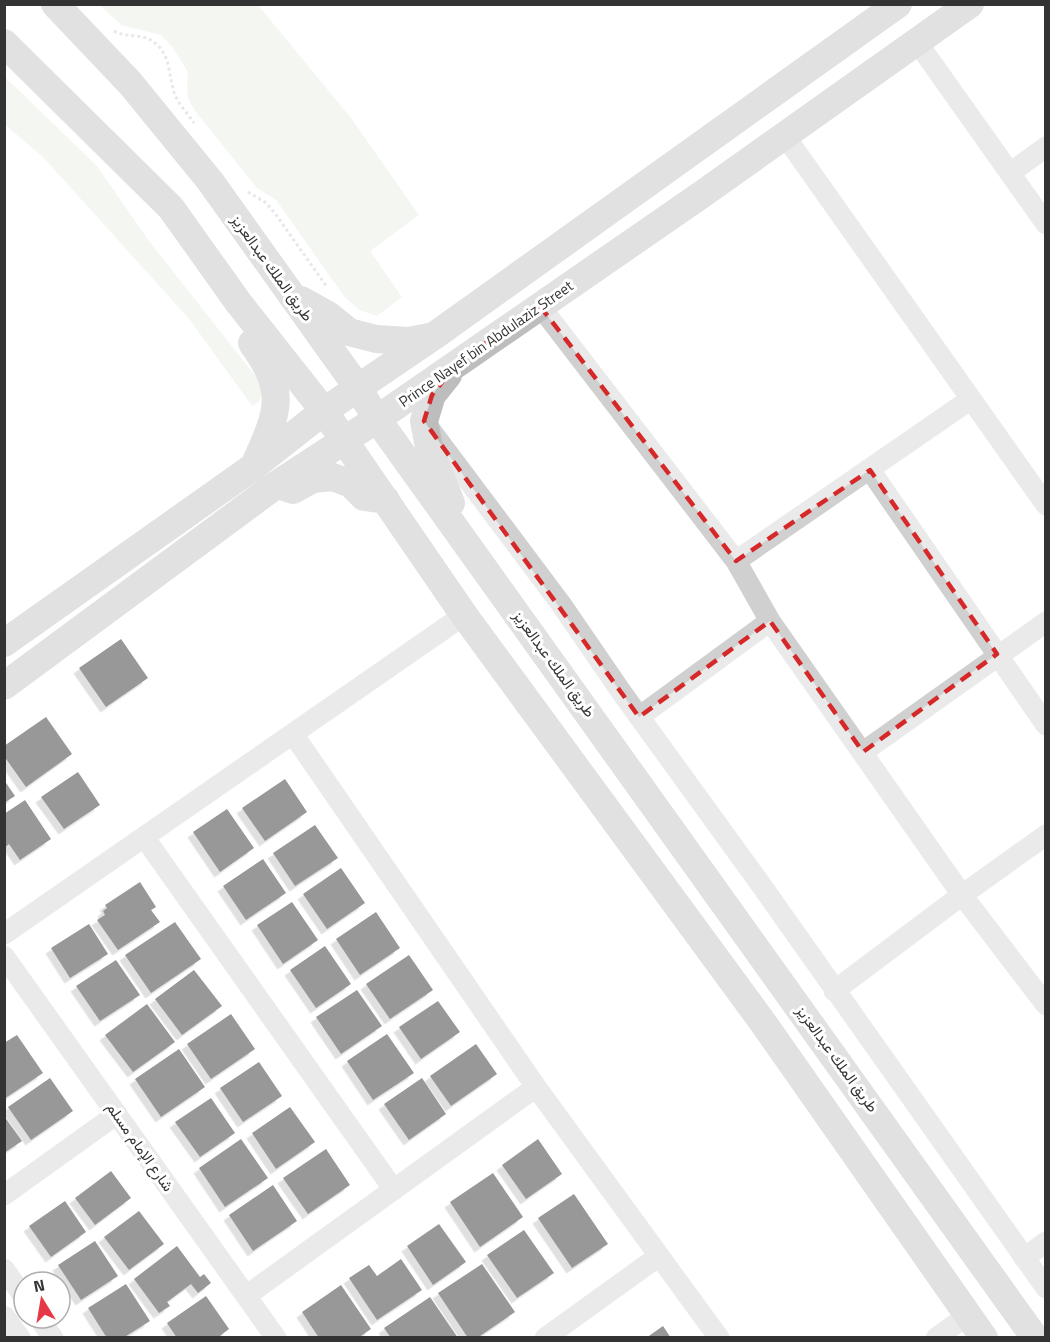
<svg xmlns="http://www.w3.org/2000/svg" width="1050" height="1342" viewBox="0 0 1050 1342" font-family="'Titillium Web',Vazirmatn,sans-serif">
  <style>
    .green { fill: #e6ecdf }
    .building { fill: #1a1a1a; filter: url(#shadow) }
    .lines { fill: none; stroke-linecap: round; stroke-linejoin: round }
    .path { stroke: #cdcdcd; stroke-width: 3; stroke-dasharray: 3 3; stroke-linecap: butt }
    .minor { stroke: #d0d0d0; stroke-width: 21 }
    .secondary { stroke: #bdbdbd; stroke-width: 28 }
    .marked { fill: none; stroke: #d62828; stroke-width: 4.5; stroke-dasharray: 12 8; stroke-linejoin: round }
    .labels { text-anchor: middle; stroke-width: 6; stroke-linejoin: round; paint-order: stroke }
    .street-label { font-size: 15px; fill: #333; stroke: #fff }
  </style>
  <defs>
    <filter id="shadow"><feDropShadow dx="-5.5" dy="5.5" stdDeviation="0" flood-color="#0004"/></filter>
  </defs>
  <rect width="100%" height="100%" fill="#fff"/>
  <path class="green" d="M100,5H258L351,118L419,215L370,251L402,297L377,316L359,310L344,296L276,200L257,188L195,111L188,99L187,84L188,72L173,48L161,35L121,25Z
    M4,76L97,166L149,241L261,383C262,394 263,401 252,406L190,320L43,157L5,125Z"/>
  <path class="building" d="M121,639L148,678L106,707L79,668Z
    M46,717L72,754L26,787L4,756V746Z
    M78,772L100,805L64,829L41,797Z
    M285,779L307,812L265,841L242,808Z
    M4,780L15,796L4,803Z
    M25,800L51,839L20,860L9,844L4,848V814Z
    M227,809L254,848L220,872L193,832Z
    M315,825L338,858L295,886L273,853Z
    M263,859L286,893L246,920L223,886Z
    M341,868L365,903L327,929L303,894Z
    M140,882L156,907L151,910L160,922L118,950L97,920L105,915L103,911L107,908L105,905Z
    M292,902L318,940L283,964L257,925Z
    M376,912L400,948L360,975L336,939Z
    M175,922L201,959L151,993L125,955Z
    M89,924L108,954L70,978L51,948Z
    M325,946L351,984L316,1008L290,970Z
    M409,955L433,990L390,1019L366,984Z
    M116,960L140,995L100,1021L76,986Z
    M194,970L222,1006L182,1035L155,999Z
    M357,990L382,1026L341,1054L316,1017Z
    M438,1001L460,1032L421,1059L399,1027Z
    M147,1004L175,1042L133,1072L105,1035Z
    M231,1014L255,1049L211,1079L187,1044Z
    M387,1034L414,1073L373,1100L347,1061Z
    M17,1035L43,1073L4,1099V1043Z
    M476,1044L497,1074L451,1106L430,1076Z
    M179,1049L205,1087L161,1117L135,1079Z
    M259,1062L282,1096L243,1122L220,1088Z
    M50,1078L73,1111L31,1140L8,1107Z
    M422,1078L446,1114L409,1140L384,1104Z
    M211,1098L235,1133L200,1157L175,1122Z
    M290,1107L315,1142L276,1169L252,1133Z
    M4,1116L22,1141L4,1153Z
    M241,1139L268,1178L225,1207L199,1168Z
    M538,1139L562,1174L526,1199L502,1165Z
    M326,1149L350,1185L308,1214L283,1178Z
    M111,1171L131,1198L95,1225L75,1198Z
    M493,1173L523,1217L480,1247L450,1202Z
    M273,1185L297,1221L253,1251L229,1215Z
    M574,1194L608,1244L572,1268L538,1218Z
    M65,1201L86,1232L51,1257L29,1226Z
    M139,1211L164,1244L129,1270L104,1237Z
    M439,1224L466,1262L433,1285L407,1246Z
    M524,1230L554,1273L517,1298L487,1255Z
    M95,1241L118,1276L81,1300L58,1265Z
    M177,1246L200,1277L204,1274L211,1283L198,1293L191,1284L167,1302L170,1306L159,1313L134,1279Z
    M401,1259L422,1290L377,1320L349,1278L369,1265L377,1276Z
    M482,1264L515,1312L477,1338H468L438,1293Z
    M126,1284L150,1321L123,1338H107L88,1308Z
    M341,1285L371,1329L358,1338H319L302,1312Z
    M206,1296L229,1329L217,1338H177L167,1323Z
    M430,1297L458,1338H391L384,1328Z
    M663,1326L671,1338H646Z"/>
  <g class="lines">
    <path class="path" d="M114,31C126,38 144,33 155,43C172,57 168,77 175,95C179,105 188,114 194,123
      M248,192L265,202L274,212L327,287"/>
    <path class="minor" d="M917,42L1046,224
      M785,136L1046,505
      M1010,173L1046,147
      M540,306L736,561L770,621L962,895L1046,1005
      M429,428L561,604L622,693L759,882L1046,1288
      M870,470L1046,725
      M736,561L971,399
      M639,717L770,621
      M293,734L536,1087L719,1338
      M863,752L1046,622
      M144,837L394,1190
      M4,934L464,615
      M4,956L276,1338
      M834,991L962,895L1046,835
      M4,1195L117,1114
      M1024,1258L1046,1242
      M4,1269L24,1297
      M246,1296L536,1087
      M4,1316L20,1338
      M39,1318L53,1338
      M545,1338L659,1256
      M936,1338L968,1315"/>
    <path class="secondary" d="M55,4L130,83L210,181L358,388L377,419L1035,1338
      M4,43L171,208L238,302L324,411L464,615L764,1024L984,1338
      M301,300L328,315L349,332L376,339L409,341L429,337
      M252,343C288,393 278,412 255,464
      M448,375L432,395L424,421L429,447L451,503
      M287,488L293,490L313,479L333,477L351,484L364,497L386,500
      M4,643L253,467L324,411L434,336L898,4
      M4,686L276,485L377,419L701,195L970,4"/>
  </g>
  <path d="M0 0H1050V1342H0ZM540,306L736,561L870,470L997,654L863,752L770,621L639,717L424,421L432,395L458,362Z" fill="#fff" fill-opacity=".55" fill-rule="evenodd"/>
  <path class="marked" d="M540,306L736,561L870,470L997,654L863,752L770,621L639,717L424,421L432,395L458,362Z"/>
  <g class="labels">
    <g class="street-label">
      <text transform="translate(272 268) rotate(54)" y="5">طريق الملك عبدالعزيز</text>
      <text transform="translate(486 344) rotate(-35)" y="5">Prince Nayef bin Abdulaziz Street</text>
      <text transform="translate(554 664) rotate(54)" y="5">طريق الملك عبدالعزيز</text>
      <text transform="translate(837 1059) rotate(54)" y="5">طريق الملك عبدالعزيز</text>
      <text transform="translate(140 1147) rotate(55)" y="5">شارع الإمام مسلم</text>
    </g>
  </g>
  <rect width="1050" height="1342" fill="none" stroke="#333333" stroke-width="12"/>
  <g transform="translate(42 1300) rotate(349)"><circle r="28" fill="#ffffff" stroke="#adadad" stroke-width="1.5"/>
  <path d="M0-4.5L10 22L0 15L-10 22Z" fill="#e63946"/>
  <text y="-9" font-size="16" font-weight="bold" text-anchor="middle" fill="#333333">N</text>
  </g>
</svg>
